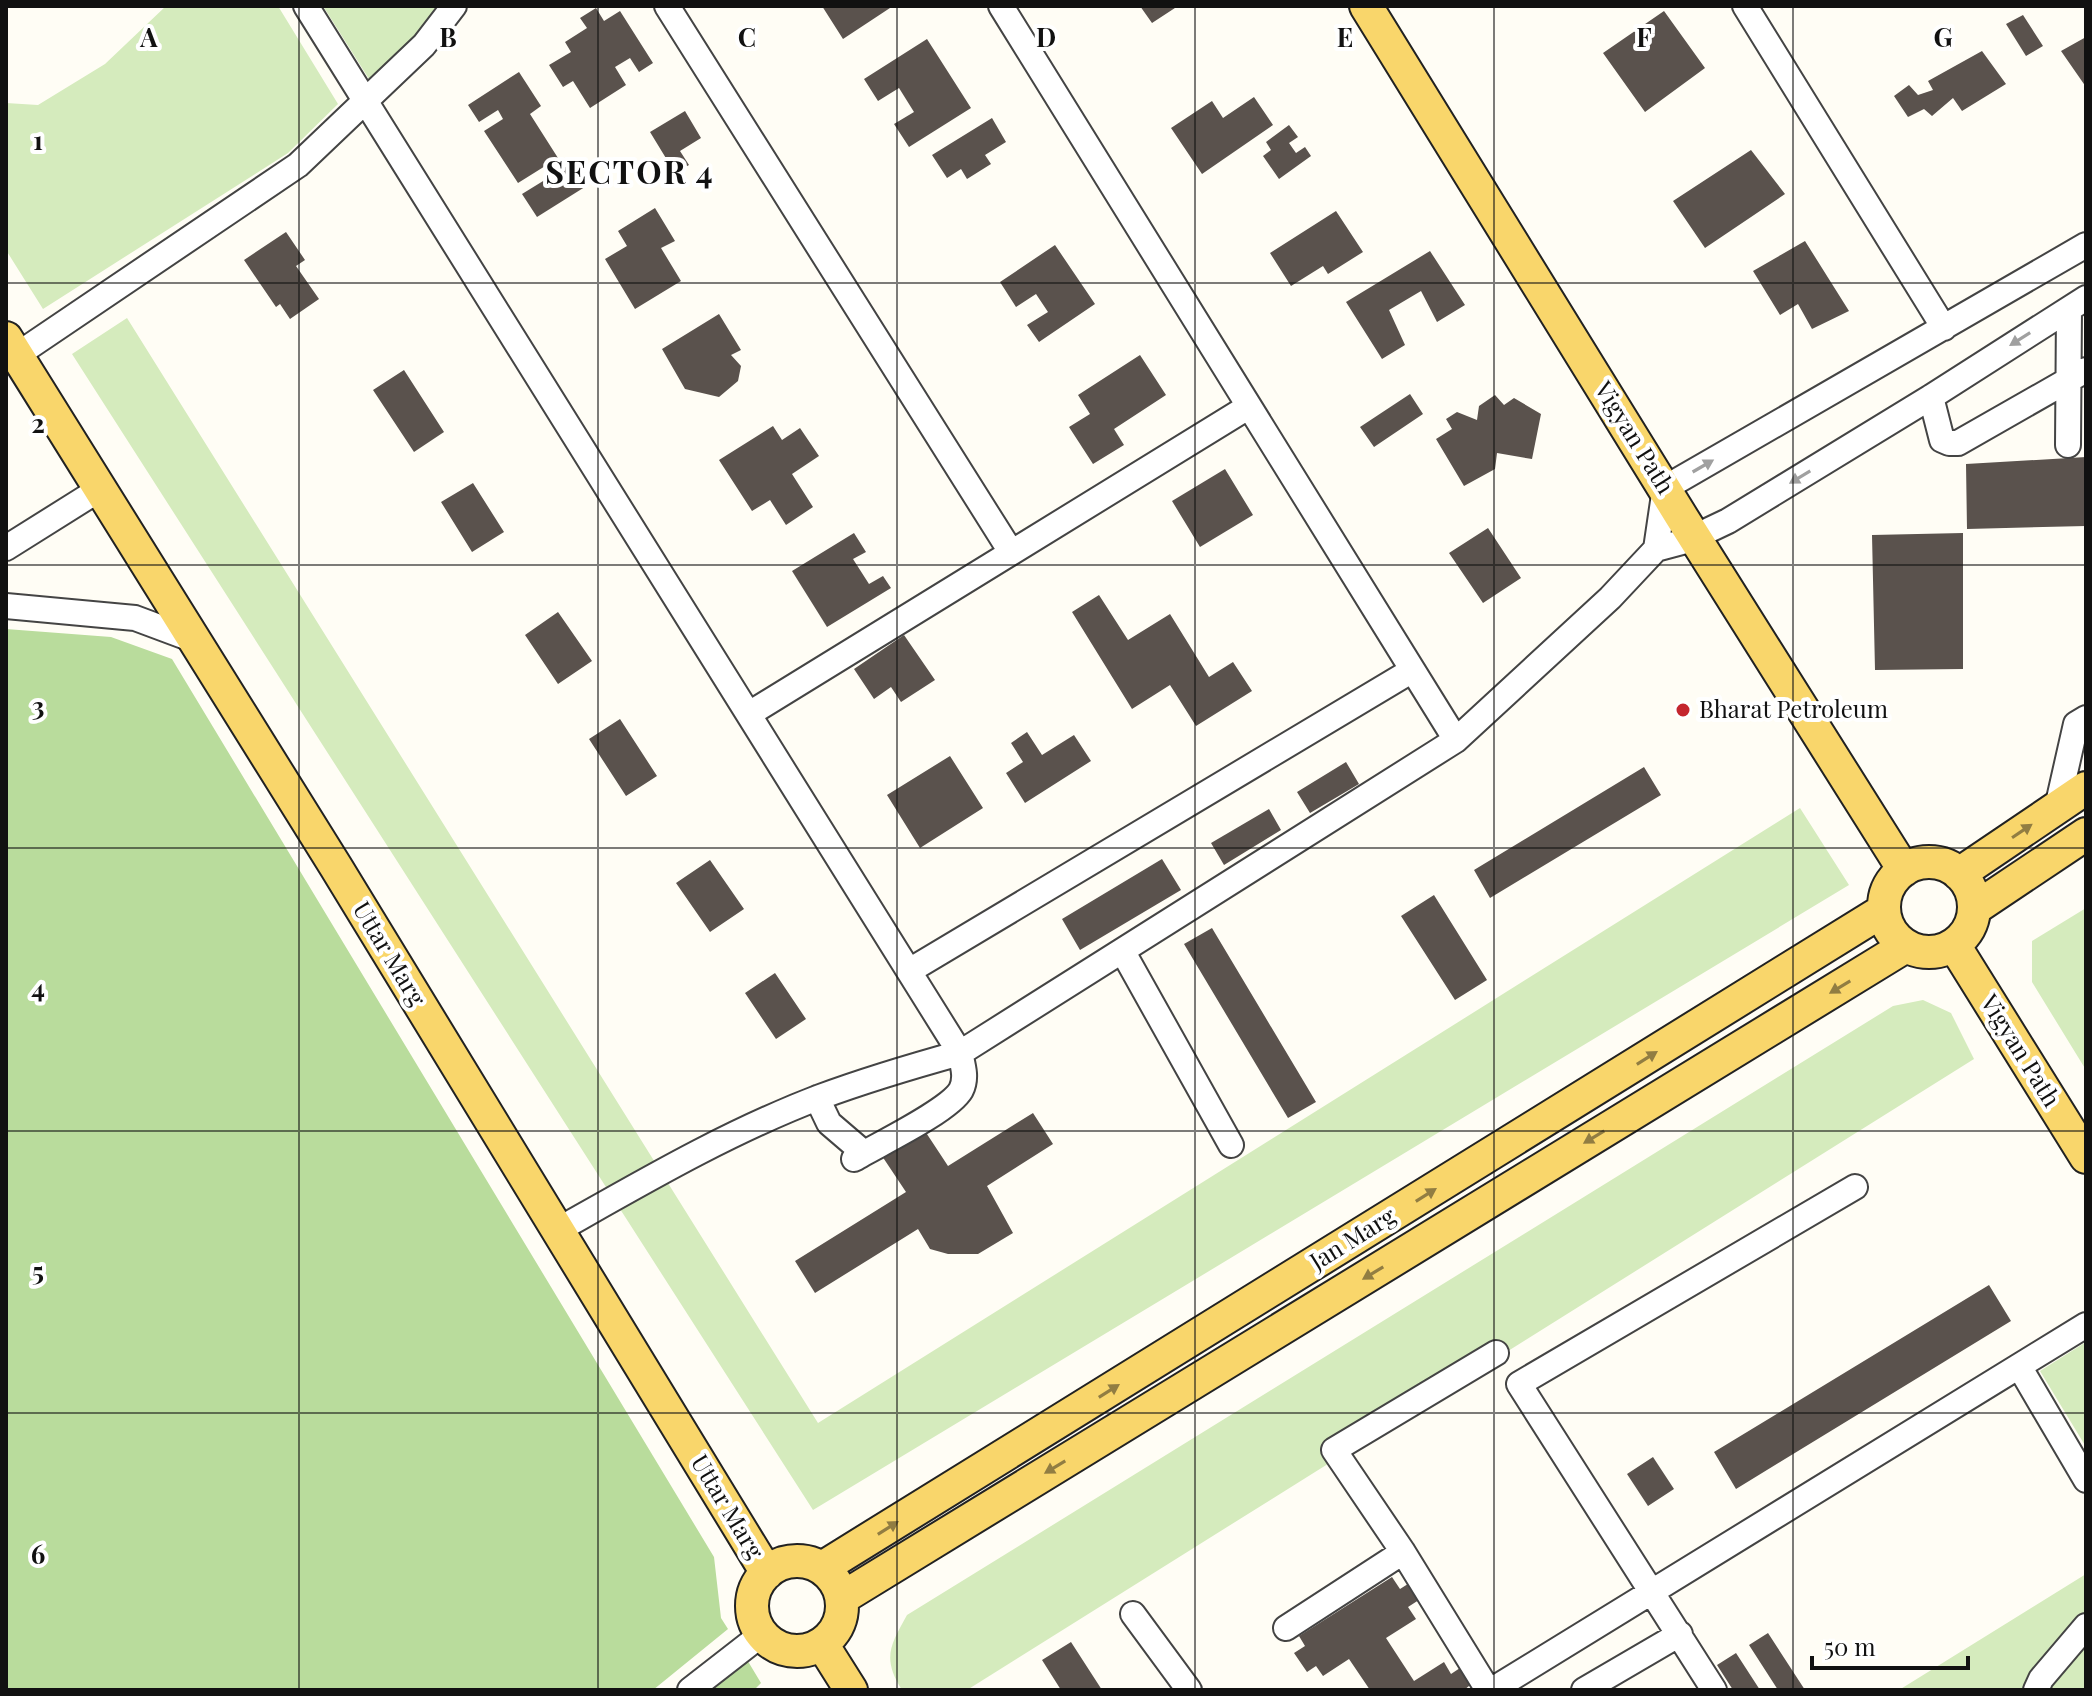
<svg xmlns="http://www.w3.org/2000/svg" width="2092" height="1696" viewBox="0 0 2092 1696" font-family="'Playfair Display',serif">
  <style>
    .green { fill: #d5ebbd }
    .forest { fill: #b9dc9c }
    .building { fill: #5a524d }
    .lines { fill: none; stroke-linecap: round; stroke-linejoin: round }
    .minor-casing { stroke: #444; stroke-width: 28 }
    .major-casing { stroke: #222; stroke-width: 36 }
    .minor { stroke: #fff; stroke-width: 24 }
    .major { stroke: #f9d66b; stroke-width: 32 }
    .oneway { fill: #a0a0a0 }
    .oneway2 { fill: #917d42 }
    .grid { fill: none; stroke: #111; stroke-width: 2; stroke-opacity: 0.55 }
    .poi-dot { fill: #c4262e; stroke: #fff; stroke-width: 3 }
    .labels { text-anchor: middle; stroke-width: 8; stroke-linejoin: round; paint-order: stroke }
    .street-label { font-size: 24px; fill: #111; stroke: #fff }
    .poi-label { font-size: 24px; fill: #111; stroke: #fff; text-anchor: start }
    .district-label { font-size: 32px; font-weight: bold; letter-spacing: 2px; fill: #111; stroke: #fff }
    .grid-label { font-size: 26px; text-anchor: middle; font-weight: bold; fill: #111; stroke: #fff; stroke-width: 8; stroke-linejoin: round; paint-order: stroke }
  </style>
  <rect width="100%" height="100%" fill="#fffdf5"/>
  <path class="green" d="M166,6H278L338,104L288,153L43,309L6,250V103L38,105L105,64Z
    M323,6H440L410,45L369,79Z
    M127,318L818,1423L1800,808L1849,885L813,1510L72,354Z
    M2086,908V1070L2032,982V941Z
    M1923,1000L1951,1013L1974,1059L967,1690H902C882,1658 890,1646 907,1615L1893,1006Z
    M2086,1342V1447L2040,1371Z
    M2086,1574V1611L2037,1664L2021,1690H1899Z
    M2086,1641V1690H2045Z"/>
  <path class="forest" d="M6,629L111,637L172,659L714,1557L721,1618L728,1629L653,1690H6Z
    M746,1658L761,1683L754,1690H708Z"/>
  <path class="building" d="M822,6H893L843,39Z
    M1140,6H1178L1152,23Z
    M596,8L604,21L620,11L653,63L639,72L630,58L615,67L626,85L590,108L573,81L563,87L549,65L571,52L565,42L587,28L580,18Z
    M1664,11L1705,68L1645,112L1603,53Z
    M2023,15L2043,46L2026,56L2006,24Z
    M2086,37V87L2061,51Z
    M927,39L971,108L909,147L894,124L914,112L899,88L878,101L864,79Z
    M1982,51L2006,84L1962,111L1953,98L1932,116L1924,109L1908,117L1894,96L1909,85L1918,95L1933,90L1928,81Z
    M519,72L541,106L530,114L558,158L518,183L484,131L503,119L498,110L479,122L468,105Z
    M1254,97L1273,125L1202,174L1171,128L1212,101L1223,118Z
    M685,111L701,138L680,151L689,165L675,173L650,132Z
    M992,118L1006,142L985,155L991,164L967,179L961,169L947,178L932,155Z
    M1289,125L1298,137L1289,143L1296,153L1305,147L1311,156L1279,179L1263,156L1271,150L1266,142Z
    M1751,150L1785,194L1705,248L1673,201Z
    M574,162L588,185L537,217L522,194Z
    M655,208L675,241L661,248L681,281L635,309L605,259L627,246L618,231Z
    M1336,211L1363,252L1328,274L1323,266L1291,286L1270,253Z
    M286,232L305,260L296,266L319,299L290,319L280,304L276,307L244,260Z
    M1805,241L1849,311L1812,329L1798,304L1780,315L1753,271Z
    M1055,245L1095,304L1039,342L1027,325L1048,312L1036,294L1016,307L1000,282Z
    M1430,251L1465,305L1437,322L1421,291L1389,310L1405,345L1382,359L1346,302Z
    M719,314L741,350L731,355L741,366L738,381L719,397L685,389L662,349Z
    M1140,355L1166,395L1114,429L1124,445L1093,464L1069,427L1090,414L1078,395Z
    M404,370L444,432L414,452L373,390Z
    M1410,394L1423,414L1374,447L1360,427Z
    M1495,395L1504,405L1514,398L1541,414L1532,459L1497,453L1495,469L1464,486L1436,439L1452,429L1446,419L1457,412L1477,420L1479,406Z
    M773,426L782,440L800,428L819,456L792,474L813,507L786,525L770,500L752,511L719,460Z
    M2086,457V526L1967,529L1966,464Z
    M1225,469L1253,515L1200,547L1172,501Z
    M473,483L504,532L472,552L441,502Z
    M1488,528L1521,578L1483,603L1449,553Z
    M854,533L866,552L853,559L869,584L883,576L891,588L827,627L792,571Z
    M1963,533V669L1875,670L1872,535Z
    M1099,595L1128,640L1170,614L1209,677L1233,662L1252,691L1196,726L1170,685L1132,709L1072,612Z
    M558,612L592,661L558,684L525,635Z
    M904,635L935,680L901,702L891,687L874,699L854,669Z
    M620,719L657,776L626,796L589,739Z
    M1027,732L1042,755L1074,735L1091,761L1025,803L1006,773L1023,762L1011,743Z
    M950,756L983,808L920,848L887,795Z
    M1346,762L1359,784L1310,813L1297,792Z
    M1644,767L1661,795L1490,898L1474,870Z
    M1269,809L1281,830L1224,865L1211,843Z
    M1162,859L1181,890L1080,950L1062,919Z
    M710,860L744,909L710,932L676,883Z
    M1434,895L1487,980L1455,1000L1401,916Z
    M1212,928L1316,1102L1288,1118L1184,944Z
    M775,973L806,1019L776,1039L745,993Z
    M1033,1113L1053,1144L987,1186L1013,1233L978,1254H948L930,1249L918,1229L815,1293L795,1261L906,1192L880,1153L921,1125L948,1166Z
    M1989,1285L2011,1321L1736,1489L1714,1452Z
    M1653,1457L1674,1489L1648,1506L1627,1474Z
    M1392,1577L1400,1589L1411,1582L1422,1598L1408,1607L1416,1619L1386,1638L1414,1681L1444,1662L1451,1674L1463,1666L1474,1682L1464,1690H1370L1349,1659L1323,1676L1316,1666L1307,1672L1294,1653L1305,1646L1299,1636Z
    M1768,1633L1805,1690H1778L1749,1645Z
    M1071,1642L1102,1690H1061L1042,1660Z
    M1736,1653L1760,1690H1733L1717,1665Z"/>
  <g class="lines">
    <defs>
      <path id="minor" d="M306,6L960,1053C963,1066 967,1078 961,1090C949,1111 877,1145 854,1159
        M667,6L1011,552
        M1001,6L1456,740
        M1745,6L1944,328
        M17,355L298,165L424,45L454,6
        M1931,397L1942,440L1949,443H1958L2086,370
        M2068,445L2069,309
        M6,548L100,489
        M1656,549L1665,488L2086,245
        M6,606L135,618L194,640
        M749,714L1248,407
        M2057,808L2076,724L2086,718
        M1123,952L1231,1145
        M909,971L1411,671
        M817,1098L829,1123L864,1153
        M558,1230C643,1182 728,1132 820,1097C866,1080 913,1066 960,1053L1456,740L1610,598L1656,549L1686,541L1728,521L1931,397L2086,298
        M2019,1366L2086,1480
        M1403,1552L1334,1450L1496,1353
        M1133,1614L1189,1690
        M1286,1628L1403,1552L1488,1690
        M690,1690L762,1634
        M1492,1690L2086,1325
        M1584,1690L1680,1634
        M1714,1690L1519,1384L1855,1187
        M2036,1690L2041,1679L2086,1626"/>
      <path id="major" d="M1366,6L1681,516L1904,870
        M6,338L336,867L767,1573
        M1884 907a45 45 0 1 1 90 0a45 45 0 1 1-90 0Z
        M1959,874L2086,788
        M1974,909L2086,834
        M1954,945L2086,1157
        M752 1606a45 45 0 1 1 90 0a45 45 0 1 1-90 0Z
        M822,1568L1884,910
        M842,1598L1906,946
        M822,1644L851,1690"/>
    </defs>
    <use href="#minor" class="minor-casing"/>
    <use href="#major" class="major-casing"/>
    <use href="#minor" class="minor"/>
    <use href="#major" class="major"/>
  </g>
  <defs><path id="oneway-solid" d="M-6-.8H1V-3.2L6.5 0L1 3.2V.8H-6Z" transform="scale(2)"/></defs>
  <g class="oneway">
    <use href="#oneway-solid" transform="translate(2020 339) rotate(148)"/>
    <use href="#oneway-solid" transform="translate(1703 466) rotate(-30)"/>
    <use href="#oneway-solid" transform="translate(1800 477) rotate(149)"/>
  </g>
  <g class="oneway2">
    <use href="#oneway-solid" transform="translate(2022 831) rotate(-34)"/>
    <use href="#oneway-solid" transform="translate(1840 987) rotate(149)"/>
    <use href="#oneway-solid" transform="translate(1647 1058) rotate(-32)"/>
    <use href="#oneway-solid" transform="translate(1594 1137) rotate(149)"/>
    <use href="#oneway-solid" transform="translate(1426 1195) rotate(-32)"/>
    <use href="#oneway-solid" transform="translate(1373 1273) rotate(149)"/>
    <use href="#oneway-solid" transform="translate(1109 1391) rotate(-32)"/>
    <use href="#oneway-solid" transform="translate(1055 1467) rotate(149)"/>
    <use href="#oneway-solid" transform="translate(888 1528) rotate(-32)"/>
  </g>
  <path class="grid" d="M299,6V1690M598,6V1690M897,6V1690M1195,6V1690M1494,6V1690M1793,6V1690M6,283H2086M6,565H2086M6,848H2086M6,1131H2086M6,1413H2086"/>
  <circle class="poi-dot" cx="1683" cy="710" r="8"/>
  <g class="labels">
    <g class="street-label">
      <text transform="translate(1634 438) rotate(58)" y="8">Vigyan Path</text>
      <text transform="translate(389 954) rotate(59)" y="8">Uttar Marg</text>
      <text transform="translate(2020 1051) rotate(58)" y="8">Vigyan Path</text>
      <text transform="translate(1353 1239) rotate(-32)" y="8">Jan Marg</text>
      <text transform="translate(727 1507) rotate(59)" y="8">Uttar Marg</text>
    </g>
    <g class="poi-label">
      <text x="1699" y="718">Bharat Petroleum</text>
    </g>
    <g class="district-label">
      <text x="630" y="184">SECTOR 4</text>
    </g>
  </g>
  <g class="grid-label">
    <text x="149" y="47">A</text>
    <text x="448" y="47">B</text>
    <text x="747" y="47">C</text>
    <text x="1046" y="47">D</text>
    <text x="1345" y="47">E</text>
    <text x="1644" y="47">F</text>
    <text x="1943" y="47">G</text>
    <text x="38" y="150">1</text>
    <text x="38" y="433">2</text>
    <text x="38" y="716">3</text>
    <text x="38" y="998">4</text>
    <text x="38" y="1281">5</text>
    <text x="38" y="1564">6</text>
  </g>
  <rect width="2092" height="1696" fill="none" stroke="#111111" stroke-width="16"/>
  <path d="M1812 1656v12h156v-12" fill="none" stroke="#111111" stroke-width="4"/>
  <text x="1824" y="1656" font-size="24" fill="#111111" stroke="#ffffff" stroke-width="6" paint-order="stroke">50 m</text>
</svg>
